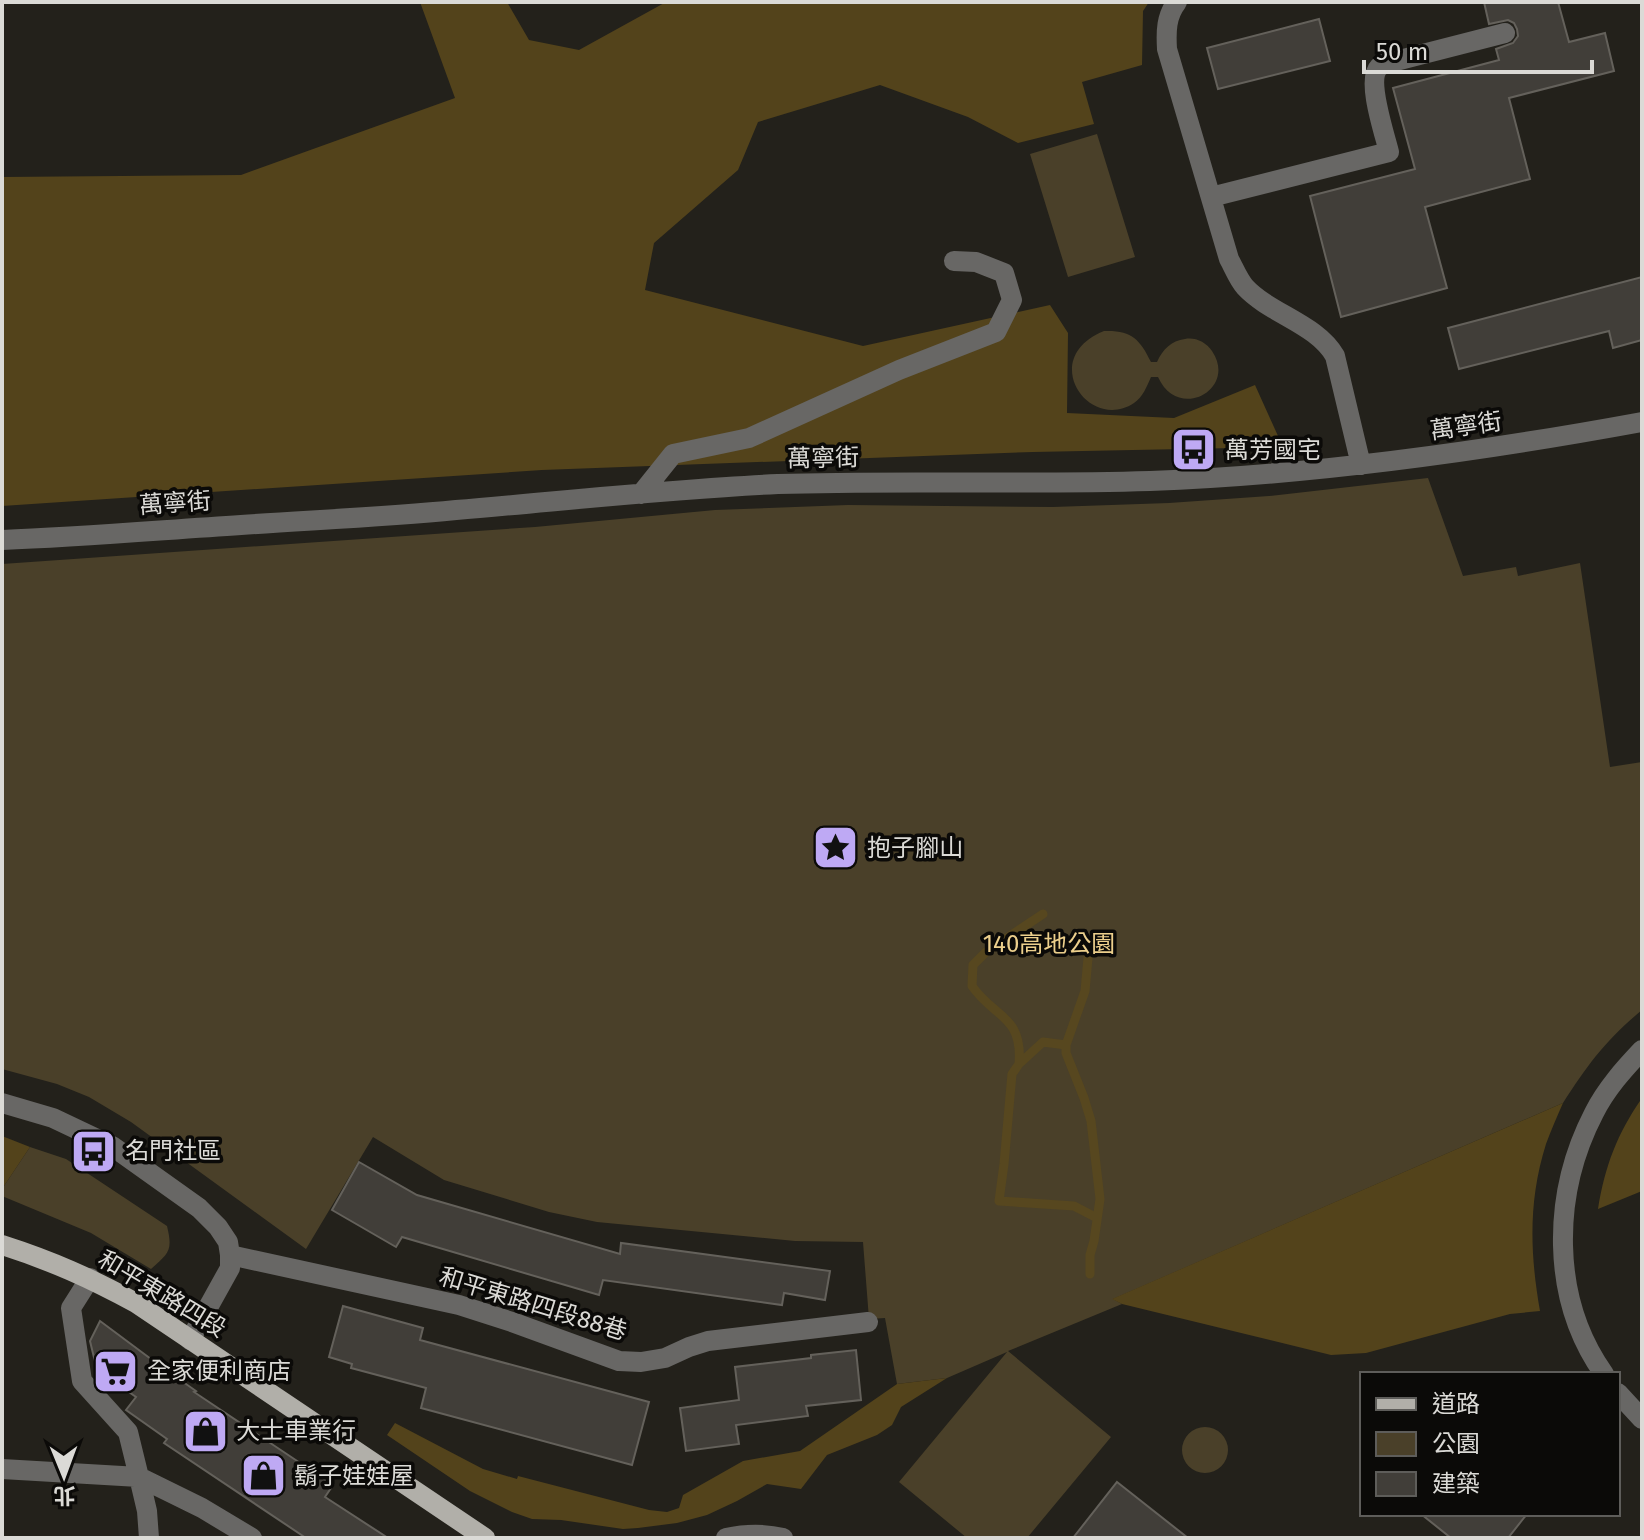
<svg xmlns="http://www.w3.org/2000/svg" width="1644" height="1540" viewBox="0 0 1644 1540" font-family="'Fira Sans','Noto Sans TC',sans-serif">
  <style>
    .green { fill: #4a4029 }
    .forest { fill: #53431b }
    .lines { fill: none; stroke-linecap: round; stroke-linejoin: round }
    .stream { stroke: #57471f; stroke-width: 9 }
    .building { fill: #413e39; stroke: #64615b; stroke-width: 2 }
    .minor { stroke: #686765; stroke-width: 20 }
    .major { stroke: #b1afa9; stroke-width: 20 }
    .labels { text-anchor: middle; stroke-width: 7; stroke-linejoin: round; paint-order: stroke }
    .street-label { font-size: 24px; fill: #dbdad6; stroke: #0b0a08 }
    .poi-label { font-size: 24px; fill: #dbdad6; stroke: #0b0a08; text-anchor: start }
    .park-label { font-size: 24px; fill: #eccf8c; stroke: #0b0a08 }
  </style>
  <rect width="100%" height="100%" fill="#23211b"/>
  <path class="green" d="M1097,134L1135,257L1068,277L1030,154Z
    M1104,331C1131,330 1140,339 1151,362H1157C1163,349 1171,341 1185,339C1195,337 1206,342 1212,351C1238,389 1178,422 1158,377H1151C1147,386 1143,397 1134,403C1089,433 1037,358 1104,331Z
    M1428,478L1463,576L1516,567L1518,576L1580,563L1610,767L1642,762V1010C1606,1040 1588,1064 1563,1103L1113,1299L1122,1304L1008,1351L1111,1437L1027,1538H967L899,1482L1007,1352L947,1378L897,1384L885,1318L869,1319L863,1242L795,1241L597,1222L549,1212L444,1180L373,1137L306,1249L131,1122L89,1097L57,1084L2,1069V564L535,527L715,510L848,505L1053,507L1169,503L1269,496Z
    M30,1147L66,1159L167,1226C173,1251 169,1253 151,1269L91,1233L2,1196V1189Z
    M1182 1450a23 23 0 1 1 46 0a23 23 0 1 1-46 0Z"/>
  <path class="forest" d="M420,2H507L529,40L579,50L666,2H1149L1143,11L1142,65L1082,82L1094,124L1018,143L968,117L880,85L758,122L738,170L654,243L645,290L863,346L1050,305L1068,333L1067,413L1174,418L1255,385L1283,447L1033,452L542,470L2,506V177L241,175L455,98Z
    M1642,1098V1191L1598,1209C1605,1166 1617,1134 1642,1098Z
    M1563,1103C1557,1117 1551,1130 1546,1144C1528,1201 1530,1254 1540,1311L1510,1314L1366,1353L1331,1355L1122,1304L1112,1299Z
    M2,1136L30,1147L2,1189Z
    M947,1378L901,1407L892,1425L877,1435L827,1455L801,1489L767,1484L737,1501L707,1515L677,1523L638,1528L623,1529L561,1520L532,1519L512,1512L470,1491L387,1435L395,1423L483,1469L517,1479L518,1476L649,1510L667,1512L679,1508L683,1495L743,1461L800,1451L897,1384Z"/>
  <g class="lines">
    <path class="stream" d="M1066,1045L1085,991L1089,947
      M1019,1064C1023,1015 994,1018 972,986L973,965L986,952L1043,914
      M1090,1274V1255L1094,1241L1100,1199L1091,1121L1084,1098L1066,1053V1045L1043,1042L1019,1064L1012,1074L1004,1164L999,1201L1074,1206L1097,1218"/>
  </g>
  <path class="building" d="M1484,2H1558L1569,42L1605,33L1614,71L1509,98L1530,179L1425,207L1447,288L1341,317L1310,196L1415,169L1393,88L1499,60L1496,49L1513,43L1518,36L1517,29L1514,23L1508,20L1489,24Z
    M1319,19L1330,61L1218,89L1207,48Z
    M1642,277V340L1613,348L1609,331L1459,369L1448,328Z
    M359,1162L417,1195L620,1254L621,1243L830,1271L825,1300L784,1293L782,1305L603,1280L599,1295L402,1237L396,1247L332,1210Z
    M343,1306L423,1328L420,1340L649,1402L632,1465L421,1408L426,1388L351,1368L352,1364L329,1357Z
    M100,1321L159,1365L196,1391L194,1392L333,1485L325,1497L388,1538H306L164,1443L167,1439L126,1410L136,1397L97,1370L90,1341Z
    M856,1350L861,1400L806,1406L808,1416L736,1425L739,1444L686,1451L680,1408L739,1400L735,1367L811,1358V1355Z
    M1117,1482L1188,1538H1073Z
    M1421,1514H1527L1508,1538H1451Z"/>
  <g class="lines">
    <path class="minor" d="M1177,2C1166,16 1166,32 1167,49L1229,259C1234,268 1238,279 1245,287C1270,314 1317,324 1335,356L1361,465
      M1211,197L1389,152C1385,135 1366,80 1379,67C1380,66 1382,65 1384,64L1505,33
      M641,494L673,454L749,438L899,370L996,332L1012,300L1004,273L976,262L954,261
      M2,540C82,537 162,530 241,525C313,520 385,517 456,510C563,501 670,489 778,484C901,480 1026,485 1150,481C1315,475 1479,452 1642,422
      M2,1103L53,1118L112,1146L199,1208L218,1227L228,1242L230,1255V1268L190,1340
      M230,1255L459,1305L512,1322L619,1361L641,1362L665,1358L689,1347L708,1341L868,1322
      M90,1278L71,1308L82,1381L128,1432L139,1477L202,1508L252,1538
      M1604,1374C1550,1298 1552,1194 1594,1113C1606,1089 1624,1069 1642,1050
      M1618,1393L1642,1419
      M2,1469L139,1477L147,1511L149,1538
      M726,1538C745,1534 763,1533 783,1538"/>
    <path class="major" d="M2,1245C52,1261 90,1278 136,1303L485,1538"/>
  </g>
  <defs>
    <symbol id="bus-square" viewBox="-11 -11 22 22"><rect x="-9" y="-9" width="18" height="18" rx="4" fill="#bea9f4" stroke="#0b0a08"/><path d="M-5-6H5V4H4V6H2V4H-2V6H-4V4H-5ZM-3.5-4V0h7V-4ZM-3.5 1.2v1.5H-2V1.2ZM2 1.2v1.5H3.5V1.2Z" fill="#111"/></symbol>
    <symbol id="sight-square" viewBox="-11 -11 22 22"><rect x="-9" y="-9" width="18" height="18" rx="4" fill="#bea9f4" stroke="#0b0a08"/><path d="M0-6L1.8-2.2L6-1.7L2.9 1.2L3.7 5.4L0 3.3L-3.7 5.4L-2.9 1.2L-6-1.7L-1.8-2.2Z" fill="#111"/></symbol>
    <symbol id="supermarket-square" viewBox="-11 -11 22 22"><rect x="-9" y="-9" width="18" height="18" rx="4" fill="#bea9f4" stroke="#0b0a08"/><path d="M-6-5.5h2.5l.6 2H6L4.5 2H-2.5L-4.4-4H-6ZM-1.5 3.2a1.3 1.3 0 1 0 .1 0ZM3 3.2a1.3 1.3 0 1 0 .1 0Z" fill="#111"/></symbol>
    <symbol id="shop-square" viewBox="-11 -11 22 22"><rect x="-9" y="-9" width="18" height="18" rx="4" fill="#bea9f4" stroke="#0b0a08"/><path d="M-5-2.5h2.3a2.7 3.5 0 0 1 5.4 0H5L5.5 6h-11ZM-1.5-2.5h3a1.5 2.3 0 0 0-3 0Z" fill="#111"/></symbol>
  </defs>
  <g fill-rule="evenodd">
    <use href="#bus-square" x="1168" y="424" width="51" height="51"/>
    <use href="#sight-square" x="810" y="822" width="51" height="51"/>
    <use href="#bus-square" x="68" y="1126" width="51" height="51"/>
    <use href="#supermarket-square" x="90" y="1346" width="51" height="51"/>
    <use href="#shop-square" x="180" y="1406" width="51" height="51"/>
    <use href="#shop-square" x="238" y="1450" width="51" height="51"/>
  </g>
  <g class="labels">
    <g class="street-label">
      <text transform="translate(1466 426) rotate(-8)" y="8">萬寧街</text>
      <text transform="translate(823 458) rotate(-1)" y="8">萬寧街</text>
      <text transform="translate(175 503) rotate(-4)" y="8">萬寧街</text>
      <text transform="translate(162 1294) rotate(31)" y="8">和平東路四段</text>
      <text transform="translate(533 1304) rotate(17)" y="8">和平東路四段88巷</text>
    </g>
    <g class="poi-label">
      <text x="1225" y="458">萬芳國宅</text>
      <text x="867" y="856">抱子腳山</text>
      <text x="125" y="1159">名門社區</text>
      <text x="147" y="1379">全家便利商店</text>
      <text x="236" y="1439">大士車業行</text>
      <text x="294" y="1484">鬍子娃娃屋</text>
    </g>
    <g class="park-label">
      <text x="1049" y="952">140高地公園</text>
    </g>
  </g>
  <rect width="1644" height="1540" fill="none" stroke="#dbdad6" stroke-width="8"/>
  <rect x="1360" y="1372" width="260" height="144" fill="#0b0a08" stroke="#5e5d5a" stroke-width="2"/>
  <rect x="1376" y="1398" width="40" height="12" fill="#b1afa9" stroke="#5e5d5a" stroke-width="2"/>
  <text x="1432" y="1412" font-size="24" fill="#dbdad6">道路</text>
  <rect x="1376" y="1432" width="40" height="24" fill="#4a4029" stroke="#5e5d5a" stroke-width="2"/>
  <text x="1432" y="1452" font-size="24" fill="#dbdad6">公園</text>
  <rect x="1376" y="1472" width="40" height="24" fill="#413e39" stroke="#5e5d5a" stroke-width="2"/>
  <text x="1432" y="1492" font-size="24" fill="#dbdad6">建築</text>
  <g transform="translate(64 1476) rotate(179)" stroke="#0b0a08" stroke-width="6" paint-order="stroke">
  <path d="M0-6L14 30L0 20L-14 30Z" fill="#dbdad6"/>
  <text y="-12" font-size="22" font-weight="bold" text-anchor="middle" fill="#dbdad6">北</text>
  </g>
  <path d="M1364 60v12h228v-12" fill="none" stroke="#dbdad6" stroke-width="4"/>
  <text x="1376" y="60" font-size="24" fill="#dbdad6" stroke="#0b0a08" stroke-width="6" paint-order="stroke">50 m</text>
</svg>
